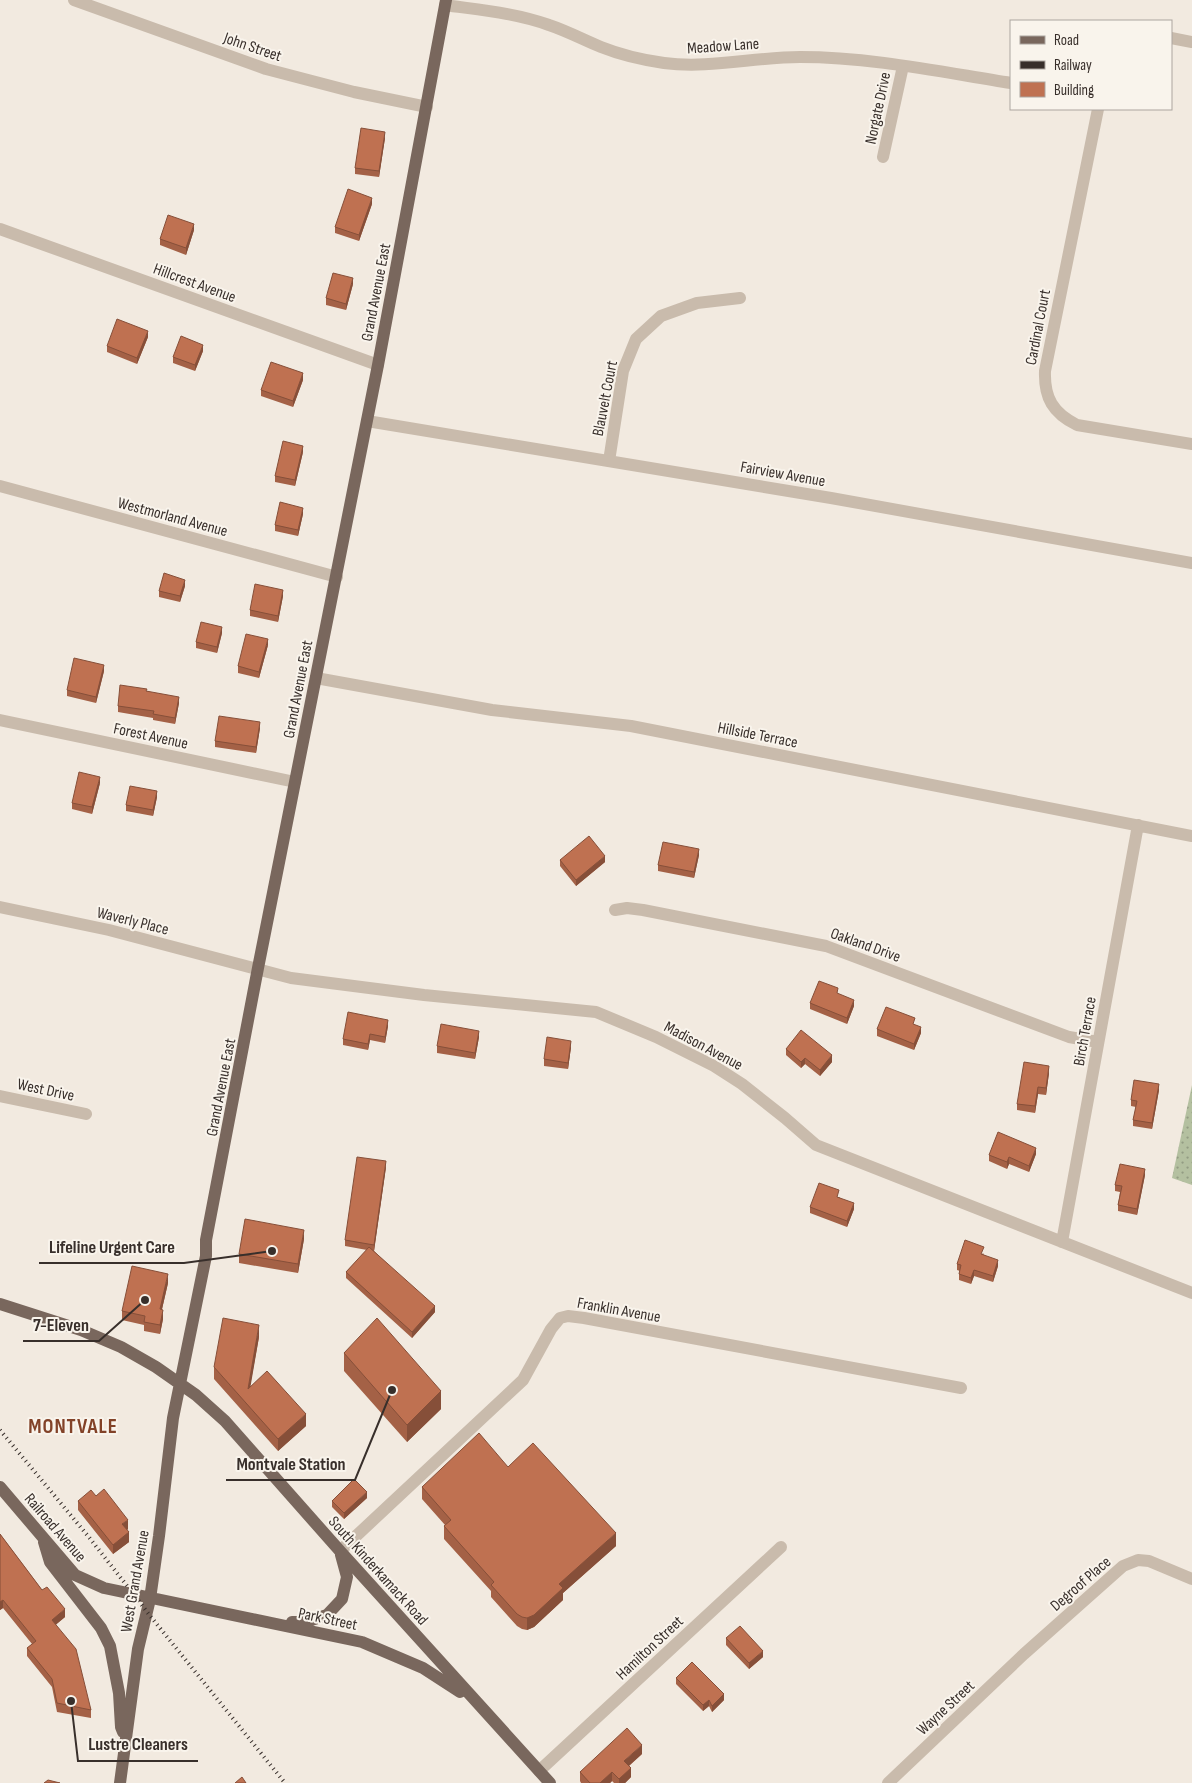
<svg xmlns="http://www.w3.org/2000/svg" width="1192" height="1783" viewBox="0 0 1192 1783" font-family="'Sofia Sans Condensed',sans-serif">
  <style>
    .park { fill: url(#park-dots) }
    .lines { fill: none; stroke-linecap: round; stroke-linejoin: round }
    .minor { stroke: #c9bbac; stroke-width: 12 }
    .major { stroke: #79675d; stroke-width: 12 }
    .rail { stroke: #382f2b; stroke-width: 4; stroke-dasharray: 1 4; stroke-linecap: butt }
    .wall { fill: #a46146 }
    .shaded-wall { fill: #864f39 }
    .building { fill: #bf7151; stroke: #864f39 }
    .labels { text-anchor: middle; stroke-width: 4; stroke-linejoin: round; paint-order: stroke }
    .street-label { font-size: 16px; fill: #382f2b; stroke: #f9f4ec }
    .district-label { font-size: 21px; font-weight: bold; letter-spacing: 1px; fill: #824228; stroke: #f9f4ec }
    .leader { fill: none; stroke: #382f2b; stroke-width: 2 }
    .callout-dot { fill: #382f2b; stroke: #f9f4ec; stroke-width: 2 }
    .callout-label { font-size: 18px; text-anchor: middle; font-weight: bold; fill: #382f2b; stroke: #f9f4ec; stroke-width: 4; stroke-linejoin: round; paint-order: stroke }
  </style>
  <defs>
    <pattern id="park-dots" width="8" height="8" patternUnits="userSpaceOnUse" patternTransform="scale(1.25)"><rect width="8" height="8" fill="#b4c0a0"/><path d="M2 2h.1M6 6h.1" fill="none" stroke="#939c83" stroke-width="1.8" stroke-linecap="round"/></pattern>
  </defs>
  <rect width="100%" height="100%" fill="#f2eae0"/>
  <path class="park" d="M1192,1085V1185L1172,1178Z"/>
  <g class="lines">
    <path class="minor" d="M74,0L266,69L354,92L427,107
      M445,5C480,10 516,13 549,25C567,31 584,40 601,47C621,55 643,60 664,63C709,69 755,57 800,57C871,57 941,72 1011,83
      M1171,38L1192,42
      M1098,109L1045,371C1044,398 1053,413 1077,425L1192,444
      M883,157L903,66
      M0,229L378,365
      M367,421L831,498L1192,563
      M609,461L623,371L636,339L661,316L697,303L740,298
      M0,486L337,577
      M316,678L492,710L631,726L1192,836
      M0,720L295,782
      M0,907L109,930L291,978L424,995L596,1012L656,1037L714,1066L742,1084L785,1118L816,1145L1192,1293
      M615,910L627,908L643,910L826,946L1069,1037L1098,1042
      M0,1096L86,1114
      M1062,1242L1138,825
      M340,1551L523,1380L551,1329L560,1318L568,1316L584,1318L961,1388
      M539,1771L781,1547
      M888,1783L1024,1654L1123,1566L1138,1560L1149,1561L1192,1579"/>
    <path class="major" d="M0,1304L81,1330L121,1347L156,1367L196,1395L225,1421L340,1551L550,1783
      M0,1487L75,1575L104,1588L362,1642L423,1668L460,1692
      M44,1542L50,1562L101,1628L110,1646L119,1693L121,1727L123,1732
      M292,1622H305L327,1615L342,1599L347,1577L341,1555
      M120,1783L138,1649L150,1599L159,1536L173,1418L206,1256V1240L258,968L378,365L446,0"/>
    <path class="rail" d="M0,1430L88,1536L135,1596L147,1612L285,1783"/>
  </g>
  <path class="wall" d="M385,138L379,177L355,174V168Z
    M372,204L359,241L335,233V227Z
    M194,230L186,255L160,245V239Z
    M353,284L346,310L326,305V298Z
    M148,337L137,364L107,352V346Z
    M203,351L195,371L173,363V357Z
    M303,380L293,407L261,396V390Z
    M303,452L295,486L275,482V476Z
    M303,514L298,536L275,531V525Z
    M185,586L180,602L159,597V591Z
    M283,596L278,622L250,616V610Z
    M222,633L217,653L196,648V642Z
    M268,645L259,678L238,673V666Z
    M104,671L96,703L67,696V690Z
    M147,691L179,703L175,724L153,720V718L118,712V706Z
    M260,728L256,753L215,747V741Z
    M100,783L92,814L72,809V803Z
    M157,797L153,816L126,811V805Z
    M699,855L694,878L658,871V865Z
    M560,860L605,862L576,886L560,866Z
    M838,994L854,1006L847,1024L810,1009V1003Z
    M915,1025L921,1033L914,1050L877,1036V1029Z
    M388,1026L385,1043L370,1040L368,1050L343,1045V1039Z
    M479,1037L475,1059L437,1053V1046Z
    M571,1047L568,1069L544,1066V1059Z
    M786,1049L832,1062L820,1076L805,1064L801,1068L786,1055Z
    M1049,1073L1046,1095L1038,1094L1035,1113L1017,1110V1104Z
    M1159,1090L1152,1129L1133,1126V1120L1136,1107L1131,1106V1100Z
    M1036,1154L1029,1172L1009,1164L1007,1169L989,1161V1155Z
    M386,1167L374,1251L435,1312L412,1338L346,1278V1272L367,1250L345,1246V1240Z
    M1145,1175L1137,1215L1118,1211V1205L1120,1192L1115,1191V1185Z
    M839,1197L854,1209L847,1227L810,1213V1207Z
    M304,1239L298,1273L239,1263V1254Z
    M984,1253L983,1254L998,1266L993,1282L974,1276L971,1284L959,1280V1274L960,1271L957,1270V1264Z
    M168,1283L162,1309L163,1319L160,1334L144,1331V1325L122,1320V1311Z
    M259,1337L250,1386L306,1426L278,1451L214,1379V1367Z
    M344,1353L441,1409L407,1442L344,1371Z
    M508,1467L616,1546L563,1593V1600L534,1627L527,1630L522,1629L517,1626L491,1597V1591L444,1539V1526L445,1525L422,1499V1487Z
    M96,1496L128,1529L127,1530L129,1542L113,1554L78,1510V1501Z
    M367,1498L344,1519L332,1507V1501Z
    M0,1534L42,1590L65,1617L55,1625L91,1710V1718L57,1712L52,1687L27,1656V1648L32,1644L3,1608L0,1610Z
    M726,1638L763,1657L749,1669L726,1645Z
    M676,1678L724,1700L712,1712L709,1706L703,1711L676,1684Z
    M642,1754L629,1766L631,1777L625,1783H614L612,1781L610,1783H581L580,1781V1772Z"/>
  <path class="shaded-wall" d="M385,132V138L379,177V171Z
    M372,198V204L359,241V235Z
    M194,224V230L186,255V248Z
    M353,278V284L346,310V304Z
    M148,331V337L137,364V358Z
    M203,345V351L195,371V365Z
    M303,373V380L293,407V401Z
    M303,446V452L295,486V480Z
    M303,508V514L298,536V530Z
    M185,580V586L180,602V596Z
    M283,590V596L278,622V616Z
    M222,627V633L217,653V647Z
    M268,639V645L259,678V672Z
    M104,665V671L96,703V697Z
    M179,697V703L175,724V718Z
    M260,722V728L256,753V747Z
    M100,777V783L92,814V807Z
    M157,791V797L153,816V810Z
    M699,849V855L694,878V872Z
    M605,856V862L576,886V880Z
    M854,1000V1006L847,1024V1018Z
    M388,1020V1026L385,1043V1037Z
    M921,1027V1033L914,1050V1044Z
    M479,1031V1037L475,1059V1053Z
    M370,1034V1040L368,1050V1044Z
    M571,1041V1047L568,1069V1063Z
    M832,1055V1062L820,1076V1070Z
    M805,1058V1064L801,1068V1062Z
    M1049,1066V1073L1046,1095V1088Z
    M1159,1084V1090L1152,1129V1123Z
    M1038,1087V1094L1035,1113V1106Z
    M1036,1148V1154L1029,1172V1166Z
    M1009,1157V1164L1007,1169V1162Z
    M386,1161V1167L374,1251V1245Z
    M1145,1169V1175L1137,1215V1209Z
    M854,1203V1209L847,1227V1221Z
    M304,1230V1239L298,1273V1264Z
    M998,1260V1266L993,1282V1276Z
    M974,1270V1276L971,1284V1278Z
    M168,1274V1283L160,1318V1309Z
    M435,1306V1312L412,1338V1332Z
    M163,1310V1319L160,1334V1325Z
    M259,1325V1337L248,1401V1389Z
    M441,1391V1409L407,1442V1425Z
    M306,1414V1426L278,1451V1439Z
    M367,1492V1498L344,1519V1513Z
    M128,1520V1529L122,1533V1524Z
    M129,1532V1542L113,1554V1545Z
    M616,1533V1546L563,1593V1600L534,1627L527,1630V1618L559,1584Z
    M3,1600V1608L0,1610V1602Z
    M65,1609V1617L52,1628V1620Z
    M763,1651V1657L749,1669V1663Z
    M724,1694V1700L712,1712V1706Z
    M709,1700V1706L703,1711V1705Z
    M642,1745V1754L624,1770V1761Z
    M631,1768V1777L625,1783H619V1779Z
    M612,1772V1781L610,1783H600Z"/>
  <path class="building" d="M361,128L385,132L379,171L355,168Z
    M348,189L372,198L359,235L335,227Z
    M168,215L194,224L186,248L160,239Z
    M333,273L353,278L346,304L326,298Z
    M117,319L148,331L137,358L107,346Z
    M181,336L203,345L195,365L173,357Z
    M271,362L303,373L293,401L261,390Z
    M283,441L303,446L295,480L275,476Z
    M280,502L303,508L298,530L275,525Z
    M164,573L185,580L180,596L159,591Z
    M255,584L283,590L278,616L250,610Z
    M201,622L222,627L217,647L196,642Z
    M246,634L268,639L259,672L238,666Z
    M74,658L104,665L96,697L67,690Z
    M120,685L147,689L146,691L179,697L175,718L153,714L154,711L118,706Z
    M219,716L260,722L256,747L215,741Z
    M79,772L100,777L92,807L72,803Z
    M130,786L157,791L153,810L126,805Z
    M589,836L605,856L576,880L560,860Z
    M663,842L699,849L694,872L658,865Z
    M819,981L838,988L837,993L854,1000L847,1018L810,1003Z
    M886,1007L915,1018L913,1024L921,1027L914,1044L877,1029Z
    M348,1012L388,1020L385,1037L370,1034L368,1044L343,1039Z
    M441,1024L479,1031L475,1053L437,1046Z
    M801,1030L832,1055L820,1070L805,1058L801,1062L786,1049Z
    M547,1037L571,1041L568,1063L544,1059Z
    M1024,1062L1049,1066L1046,1088L1038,1087L1035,1106L1017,1104Z
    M1134,1080L1159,1084L1152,1123L1133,1120L1137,1101L1131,1100Z
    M998,1132L1036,1148L1029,1166L1009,1157L1007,1162L989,1155Z
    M357,1157L386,1161L374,1245L345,1240Z
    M1120,1164L1145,1169L1137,1209L1118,1205L1122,1186L1115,1185Z
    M819,1183L839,1190L837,1197L854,1203L847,1221L810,1207Z
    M245,1219L304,1230L298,1264L239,1254Z
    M965,1240L984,1247L981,1254L998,1260L993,1276L974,1270L971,1278L959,1274L961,1265L957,1264Z
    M369,1247L435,1306L412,1332L346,1272Z
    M132,1266L168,1274L160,1309L163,1310L160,1325L144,1322L145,1316L122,1311Z
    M223,1318L259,1325L248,1389L267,1371L306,1414L278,1439L214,1367Z
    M377,1318L441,1391L407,1425L344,1353Z
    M479,1433L508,1467L533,1443L616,1533L559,1584L563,1588L534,1615L527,1618L522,1617L517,1614L491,1585L494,1582L444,1526L451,1520L422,1487Z
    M354,1479L367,1492L344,1513L332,1501Z
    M104,1489L128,1520L122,1524L129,1532L113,1545L78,1501L91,1490L96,1496Z
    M0,1534L42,1590L47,1587L65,1609L52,1620L76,1649L91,1710L57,1703L52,1679L27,1648L36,1641L3,1600L0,1602Z
    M740,1626L763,1651L749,1663L726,1638Z
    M692,1662L724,1694L712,1706L709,1700L703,1705L676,1678Z
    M627,1728L642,1745L624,1761L631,1768L619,1779L612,1772L600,1783H590L580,1772Z
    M242,1777L246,1783H235Z
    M48,1780L60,1783H44Z"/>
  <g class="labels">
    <g class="street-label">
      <text transform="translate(723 45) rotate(-4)" y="6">Meadow Lane</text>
      <text transform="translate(253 46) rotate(19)" y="6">John Street</text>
      <text transform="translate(877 108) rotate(-78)" y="6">Norgate Drive</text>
      <text transform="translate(195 282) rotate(20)" y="6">Hillcrest Avenue</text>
      <text transform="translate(375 292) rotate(-79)" y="6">Grand Avenue East</text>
      <text transform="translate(1037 327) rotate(-79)" y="6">Cardinal Court</text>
      <text transform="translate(604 398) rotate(-79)" y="6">Blauvelt Court</text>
      <text transform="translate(783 473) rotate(10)" y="6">Fairview Avenue</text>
      <text transform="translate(173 516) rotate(15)" y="6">Westmorland Avenue</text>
      <text transform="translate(297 689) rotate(-79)" y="6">Grand Avenue East</text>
      <text transform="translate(758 734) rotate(11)" y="6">Hillside Terrace</text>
      <text transform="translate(151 735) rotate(12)" y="6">Forest Avenue</text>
      <text transform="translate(133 920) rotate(14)" y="6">Waverly Place</text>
      <text transform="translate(866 944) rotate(20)" y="6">Oakland Drive</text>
      <text transform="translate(1084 1031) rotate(-80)" y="6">Birch Terrace</text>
      <text transform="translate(704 1045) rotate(28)" y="6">Madison Avenue</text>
      <text transform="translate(220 1087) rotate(-79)" y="6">Grand Avenue East</text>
      <text transform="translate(46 1089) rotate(12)" y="6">West Drive</text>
      <text transform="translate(619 1309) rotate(10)" y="6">Franklin Avenue</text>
      <text transform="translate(56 1527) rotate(49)" y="6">Railroad Avenue</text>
      <text transform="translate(379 1570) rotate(48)" y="6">South Kinderkamack Road</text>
      <text transform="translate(134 1581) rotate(-80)" y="6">West Grand Avenue</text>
      <text transform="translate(1080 1583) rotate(-41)" y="6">Degroof Place</text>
      <text transform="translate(328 1618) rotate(12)" y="6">Park Street</text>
      <text transform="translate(649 1647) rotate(-43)" y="6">Hamilton Street</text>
      <text transform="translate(945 1707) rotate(-43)" y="6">Wayne Street</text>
    </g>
    <g class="district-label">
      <text x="73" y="1433">MONTVALE</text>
    </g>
  </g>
  <path class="leader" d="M272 1251L184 1263H39M145 1300L99 1341H23M392 1390L355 1480H226M71 1701L78 1761H198"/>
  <g class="callout-dot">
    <circle cx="272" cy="1251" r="5"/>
    <circle cx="145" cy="1300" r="5"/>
    <circle cx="392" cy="1390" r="5"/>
    <circle cx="71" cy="1701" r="5"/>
  </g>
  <g class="callout-label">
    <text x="112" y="1253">Lifeline Urgent Care</text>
    <text x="61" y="1331">7-Eleven</text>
    <text x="291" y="1470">Montvale Station</text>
    <text x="138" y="1750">Lustre Cleaners</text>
  </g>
  <rect x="1010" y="20" width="162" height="90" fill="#f9f4ec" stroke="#aca59f"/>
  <rect x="1020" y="36" width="25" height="8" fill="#79675d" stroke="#aca59f"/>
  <text x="1054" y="45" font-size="15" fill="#382f2b">Road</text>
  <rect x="1020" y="61" width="25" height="8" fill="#382f2b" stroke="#aca59f"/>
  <text x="1054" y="70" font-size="15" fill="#382f2b">Railway</text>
  <rect x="1020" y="82" width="25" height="15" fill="#bf7151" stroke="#aca59f"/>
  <text x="1054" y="95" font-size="15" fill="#382f2b">Building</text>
</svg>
